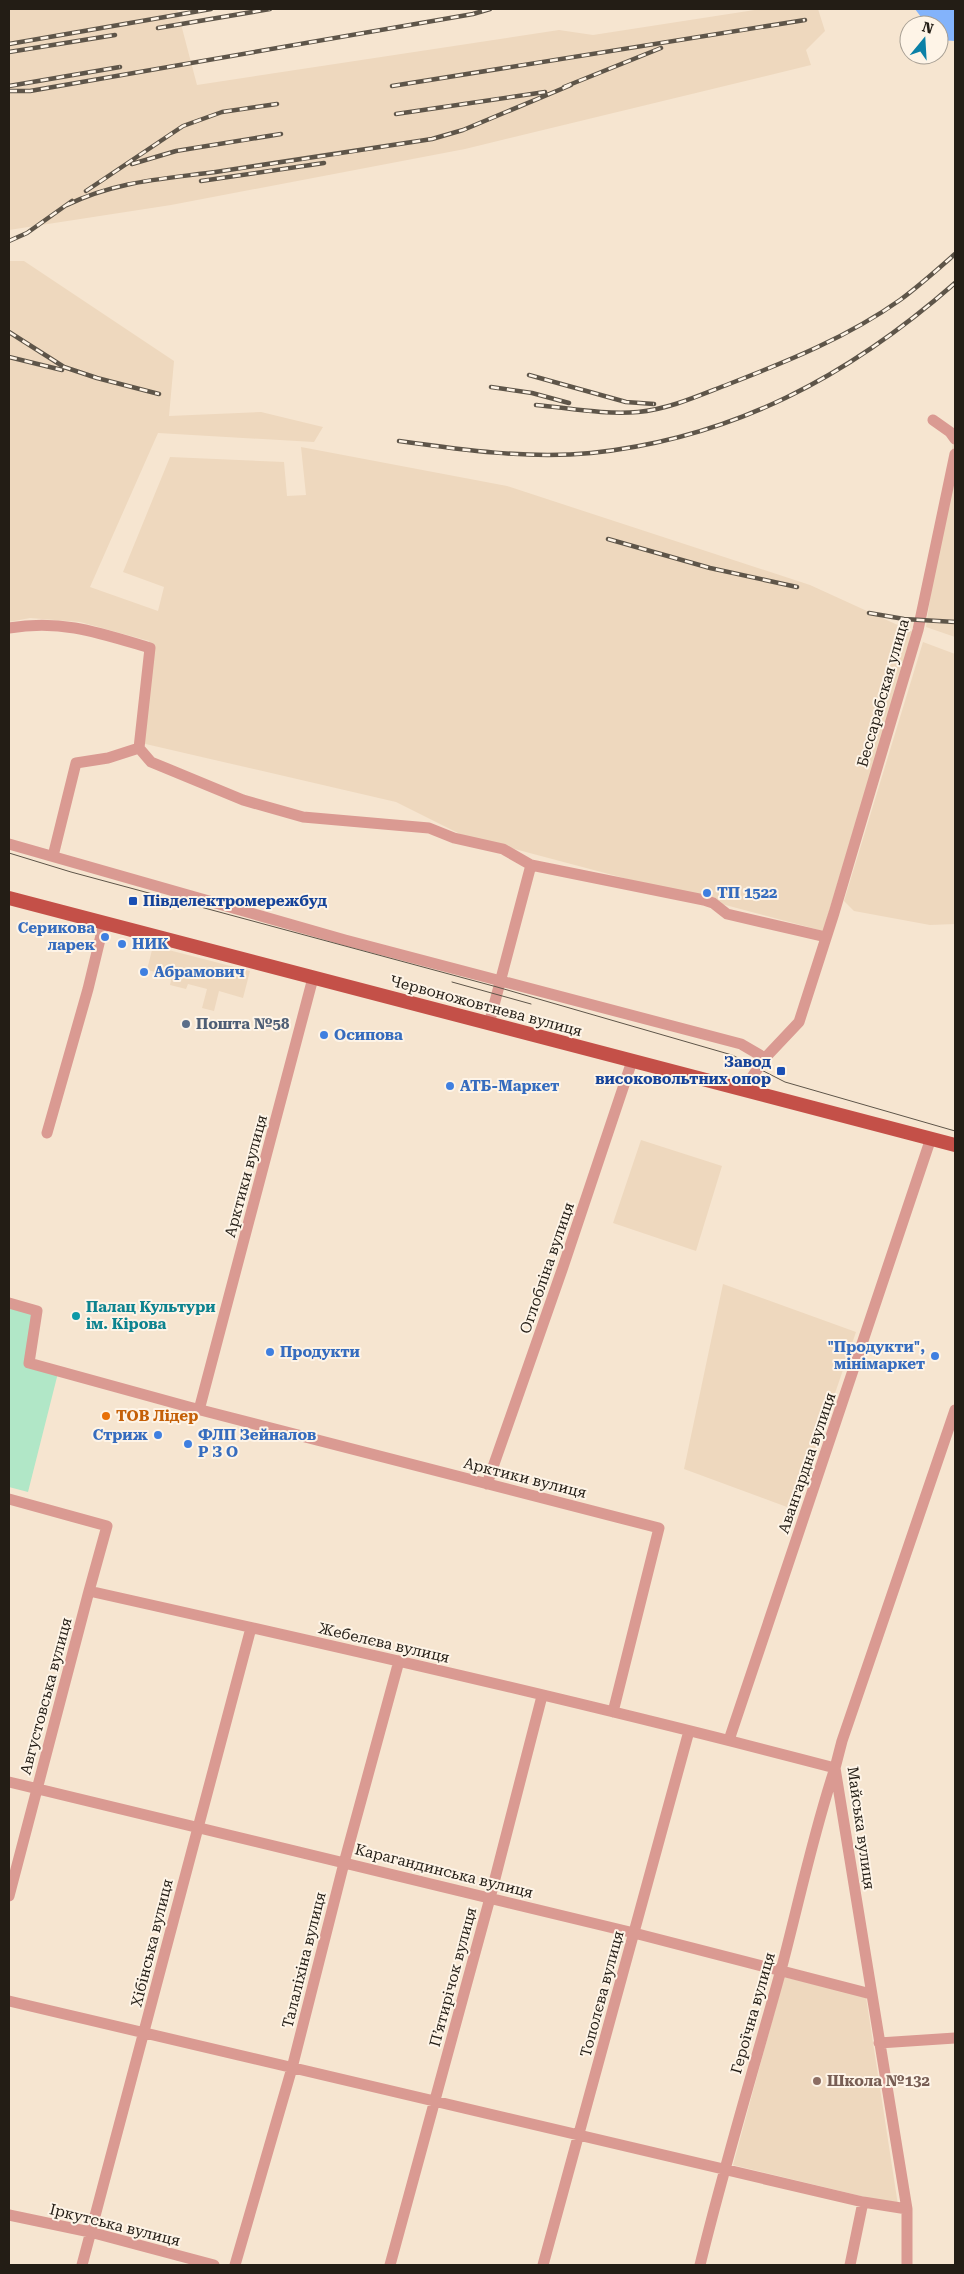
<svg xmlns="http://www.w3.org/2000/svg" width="964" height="2274" viewBox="0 0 964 2274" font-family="'Roboto Serif',serif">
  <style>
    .built { fill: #eed8be }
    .green { fill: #b1e7c7 }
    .water { fill: #83b3fb }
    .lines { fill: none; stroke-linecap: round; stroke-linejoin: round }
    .minor { stroke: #da9a92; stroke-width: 11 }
    .major { stroke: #c45048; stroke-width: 14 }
    .tram { stroke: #5e5549; stroke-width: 1 }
    .rail-casing { stroke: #5e5549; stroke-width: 4.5 }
    .rail { stroke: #fef4e7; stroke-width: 2.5; stroke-dasharray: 8; stroke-linecap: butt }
    .shop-dot { fill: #3f7fe0; stroke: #fef4e7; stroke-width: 2 }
    .transit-dot { fill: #1a4fb4; stroke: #fef4e7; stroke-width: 2 }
    .service-dot { fill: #5c6f8a; stroke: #fef4e7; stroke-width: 2 }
    .culture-dot { fill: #0f9aa8; stroke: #fef4e7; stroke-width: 2 }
    .food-dot { fill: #e8710a; stroke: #fef4e7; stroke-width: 2 }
    .education-dot { fill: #8d6e63; stroke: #fef4e7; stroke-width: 2 }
    .labels { text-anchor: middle; stroke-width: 4; stroke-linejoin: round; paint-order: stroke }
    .street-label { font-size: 15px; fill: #231d15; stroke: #fef4e7 }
    .shop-label { font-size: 15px; font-weight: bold; fill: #366cbe; stroke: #fef4e7; text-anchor: start }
    .transit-label { font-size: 15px; font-weight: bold; fill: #164399; stroke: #fef4e7; text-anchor: start }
    .service-label { font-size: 15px; font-weight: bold; fill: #4e5e75; stroke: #fef4e7; text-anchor: start }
    .culture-label { font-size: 15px; font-weight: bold; fill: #0d838f; stroke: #fef4e7; text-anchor: start }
    .food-label { font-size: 15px; font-weight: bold; fill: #c56008; stroke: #fef4e7; text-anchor: start }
    .education-label { font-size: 15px; font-weight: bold; fill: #785e54; stroke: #fef4e7; text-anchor: start }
  </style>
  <rect width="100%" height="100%" fill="#f6e5d0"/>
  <path class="built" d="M9,9H177L197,85L559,30L593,35L761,9H818L825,31L806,50L811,65L465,149L171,205L9,230Z
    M9,261H24L174,361L169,416L261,412L323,427L314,442L158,433L90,587L158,611L164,587L123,572L170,457L284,462L287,496L306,495L301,447L507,486L810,585L913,632L823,931L462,835L396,802L137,742L149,641L80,622L30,618L9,622Z
    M955,428V637L926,627Z
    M923,642L955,654V924L930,925L854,911L844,901Z
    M153,946L250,971L243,998L219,991L214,1011L202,1008L207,989L188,984L186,989L170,985L172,976L147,970Z
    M641,1140L722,1166L696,1251L613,1223Z
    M723,1284L856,1332L795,1510L684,1469Z
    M784,1977L866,1997L898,2205L733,2165Z"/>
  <path class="green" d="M9,1305L35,1313L27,1364L58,1373L28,1492L9,1487Z"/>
  <path class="water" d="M915,9H955V41L939,40V25H927Z"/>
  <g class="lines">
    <path class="minor" d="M933,420L950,432L955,439
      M9,628C62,619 100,633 150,648L139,748
      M9,844L345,940L741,1044L765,1058
      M53,856L76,763L108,758L139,748L151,762L243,800L303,817L429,828L454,838L503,849L531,865L489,1024
      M531,865L704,900L713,903L727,914L826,937
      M743,1090L765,1058L799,1022L834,913L918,630L955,454
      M47,1133L88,989L104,923
      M9,1303L37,1311L29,1363L189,1407L659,1528L613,1712
      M199,1410L313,978
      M487,1484L563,1267L632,1061
      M9,1499L107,1526L89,1591C339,1647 588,1703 835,1768C813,1834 799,1902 781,1970C754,2068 724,2166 700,2265
      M729,1740L931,1138
      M9,1782L634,1933L871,1994
      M9,1896L89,1591
      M9,2001L863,2202L907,2209
      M879,2043L955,2038
      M9,2215L90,2232L214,2265
      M82,2265L251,1628
      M235,2265L292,2068L344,1863L399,1661
      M390,2265L490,1898L542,1696
      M543,2265L689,1731
      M850,2265L863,2202
      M907,2265V2209L835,1768L842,1741L955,1410"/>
    <path class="major" d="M9,898L955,1145"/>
    <path class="tram" d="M9,853L71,872L497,987L732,1055L785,1082L955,1131
      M452,982L531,1004"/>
    <defs>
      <path id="rail" d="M158,28L270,9
        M9,44L211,9
        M9,52L115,35
        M9,86L120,67
        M392,86L805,20
        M564,87L661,48
        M9,91H30L473,14L490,9
        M396,114L545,92
        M132,164L176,151L281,134
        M201,181L324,163
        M86,191L183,126L222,112L277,104
        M67,205C118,180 167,179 222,171C292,161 362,150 432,139L463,130L571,85
        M9,241L27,233L72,201
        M9,332L64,367L97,378L159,394
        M9,357L62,370
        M529,375L626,402L654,404
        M491,387L532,393L569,403
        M536,405C569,408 605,415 638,412C670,409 700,395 729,384C788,361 848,337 900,300C919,286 937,270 955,254
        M399,441C463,450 527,459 591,453C734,438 849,376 955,283
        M608,539L710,568L797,587
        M869,613L904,619L955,622"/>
    </defs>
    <use href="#rail" class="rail-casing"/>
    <use href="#rail" class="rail"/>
  </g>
  <g class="shop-dot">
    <circle cx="707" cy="893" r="5"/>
    <circle cx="105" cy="937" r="5"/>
    <circle cx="122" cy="944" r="5"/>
    <circle cx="144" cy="972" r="5"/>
    <circle cx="324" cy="1035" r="5"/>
    <circle cx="450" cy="1086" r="5"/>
    <circle cx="270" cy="1352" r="5"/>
    <circle cx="935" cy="1356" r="5"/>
    <circle cx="158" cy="1435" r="5"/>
    <circle cx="188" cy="1444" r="5"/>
  </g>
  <g class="transit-dot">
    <rect x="128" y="896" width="10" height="10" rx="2.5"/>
    <rect x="776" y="1066" width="10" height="10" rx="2.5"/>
  </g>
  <circle class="service-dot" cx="186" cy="1024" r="5"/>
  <circle class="culture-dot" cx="76" cy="1316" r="5"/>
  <circle class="food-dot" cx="106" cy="1416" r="5"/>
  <circle class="education-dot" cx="817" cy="2081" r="5"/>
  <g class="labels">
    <g class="street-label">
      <text transform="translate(883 693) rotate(-74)" y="5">Бессарабская улица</text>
      <text transform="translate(486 1006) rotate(15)" y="5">Червоножовтнева вулиця</text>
      <text transform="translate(246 1176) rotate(-75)" y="5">Арктики вулиця</text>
      <text transform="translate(547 1268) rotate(-71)" y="5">Оглобліна вулиця</text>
      <text transform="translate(807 1463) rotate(-71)" y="5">Авангардна вулиця</text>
      <text transform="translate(525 1478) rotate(14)" y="5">Арктики вулиця</text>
      <text transform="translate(384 1643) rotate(13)" y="5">Жебелєва вулиця</text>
      <text transform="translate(46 1696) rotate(-75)" y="5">Августовська вулиця</text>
      <text transform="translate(861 1828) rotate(82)" y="5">Майська вулиця</text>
      <text transform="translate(444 1871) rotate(14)" y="5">Карагандинська вулиця</text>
      <text transform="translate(152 1943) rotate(-76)" y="5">Хібінська вулиця</text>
      <text transform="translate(304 1960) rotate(-76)" y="5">Талаліхіна вулиця</text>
      <text transform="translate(453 1977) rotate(-75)" y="5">П’ятирічок вулиця</text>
      <text transform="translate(602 1994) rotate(-75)" y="5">Тополєва вулиця</text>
      <text transform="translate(753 2013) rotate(-74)" y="5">Героїчна вулиця</text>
      <text transform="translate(115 2225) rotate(14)" y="5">Іркутська вулиця</text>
    </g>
    <g class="shop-label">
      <text x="717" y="898">ТП 1522</text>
      <text x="95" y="933" text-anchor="end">Серикова<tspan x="95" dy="17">ларек</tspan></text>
      <text x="132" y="949">НИК</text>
      <text x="154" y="977">Абрамович</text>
      <text x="334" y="1040">Осипова</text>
      <text x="460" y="1091">АТБ-Маркет</text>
      <text x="925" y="1352" text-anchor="end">"Продукти",<tspan x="925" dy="17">мінімаркет</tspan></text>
      <text x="280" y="1357">Продукти</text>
      <text x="148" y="1440" text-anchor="end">Стриж</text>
      <text x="198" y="1440">ФЛП Зейналов<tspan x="198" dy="17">Р З О</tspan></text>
    </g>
    <g class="transit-label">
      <text x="143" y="906">Півделектромережбуд</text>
      <text x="771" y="1067" text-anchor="end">Завод<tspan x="771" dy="17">високовольтних опор</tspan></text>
    </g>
    <g class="service-label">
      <text x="196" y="1029">Пошта №58</text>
    </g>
    <g class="culture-label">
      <text x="86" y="1312">Палац Культури<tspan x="86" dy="17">ім. Кірова</tspan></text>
    </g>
    <g class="food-label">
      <text x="116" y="1421">ТОВ Лідер</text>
    </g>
    <g class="education-label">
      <text x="827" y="2086">Школа №132</text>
    </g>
  </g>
  <rect width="964" height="2274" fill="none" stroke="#231d15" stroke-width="20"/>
  <g transform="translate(924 40) rotate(18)"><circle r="24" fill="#fef4e7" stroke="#a69e93"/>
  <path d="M0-4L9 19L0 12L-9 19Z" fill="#0b81a7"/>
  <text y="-8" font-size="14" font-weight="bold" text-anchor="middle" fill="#231d15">N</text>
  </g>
</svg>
